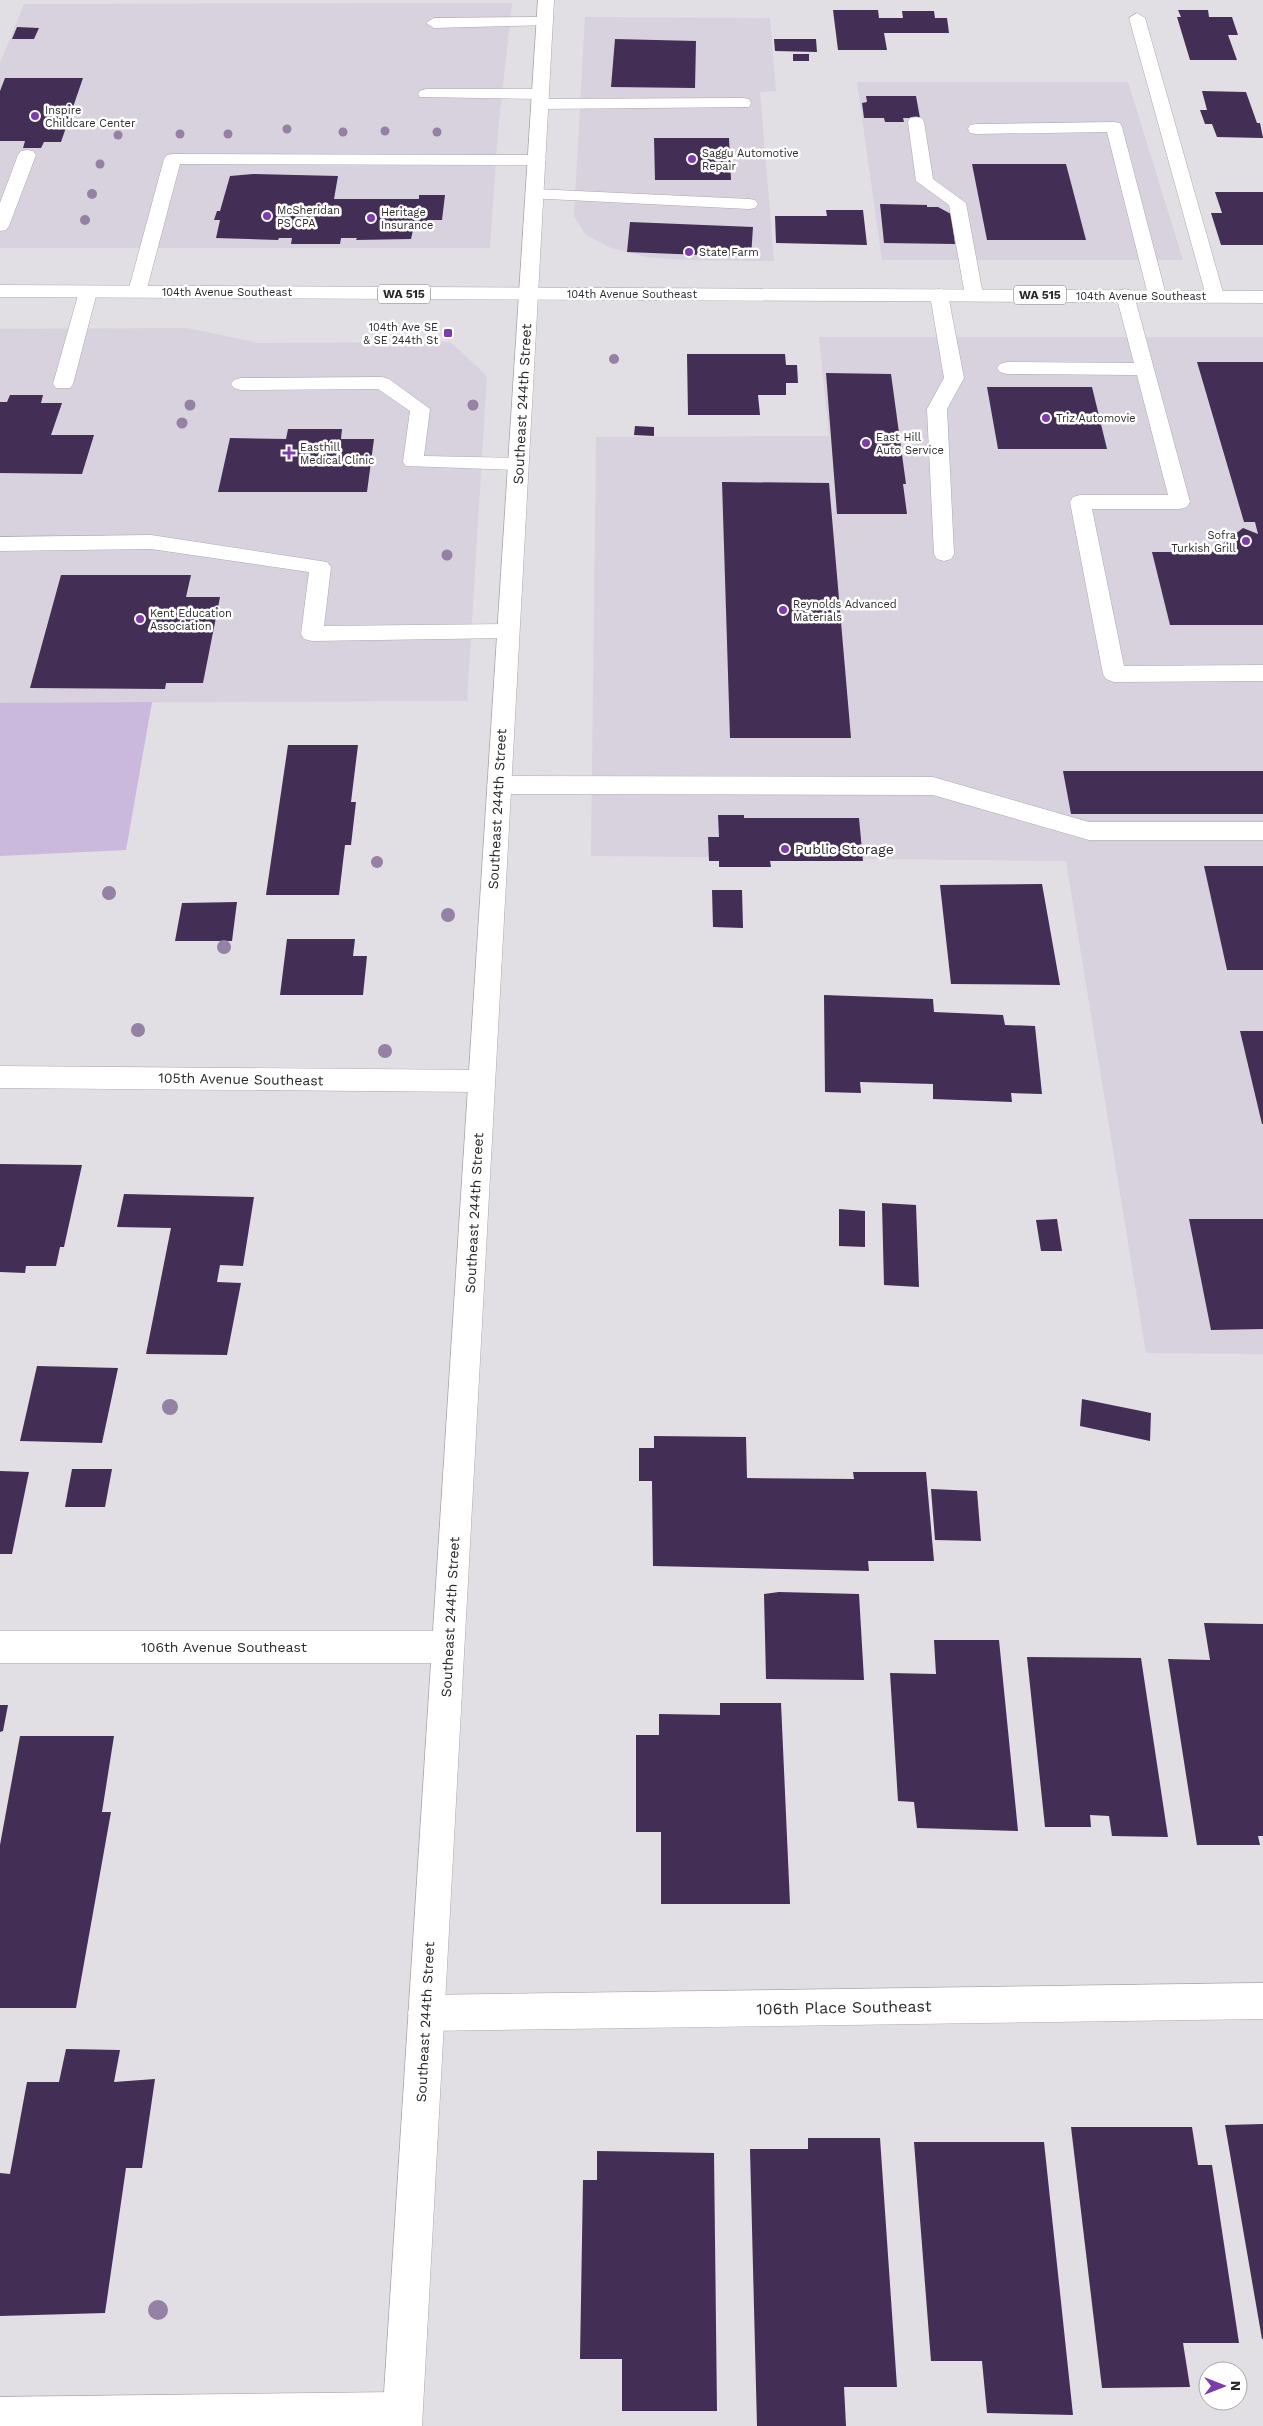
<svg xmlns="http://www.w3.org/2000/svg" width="1263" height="2426" viewBox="0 0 1263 2426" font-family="'Work Sans',sans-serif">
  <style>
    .built { fill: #d8d1de }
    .green { fill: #cbb8dd }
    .building { fill: #432e56 }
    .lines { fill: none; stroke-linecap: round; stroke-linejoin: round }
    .service-casing { stroke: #aca9af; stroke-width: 1 }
    .minor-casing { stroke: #aca9af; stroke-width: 1 }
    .tertiary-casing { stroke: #aca9af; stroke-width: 1 }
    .primary-casing { stroke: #aca9af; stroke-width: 1 }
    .service { fill: #fff; fill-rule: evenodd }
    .minor { fill: #fff; fill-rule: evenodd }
    .tertiary { fill: #fff; fill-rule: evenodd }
    .primary { fill: #fff; fill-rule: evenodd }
    .tree { fill: #9481a4 }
    .poi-dot { fill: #7e3baf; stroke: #fff; stroke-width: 2 }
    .labels { text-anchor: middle; stroke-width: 5; stroke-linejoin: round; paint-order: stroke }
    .far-poi-label { font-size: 11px; fill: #2a292b; stroke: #fff; text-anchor: start }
    .far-street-label { font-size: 11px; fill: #2a292b; stroke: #fff }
    .shield { fill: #fff; stroke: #6a696b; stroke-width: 1 }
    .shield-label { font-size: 12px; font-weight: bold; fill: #2a292b }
    .street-label { font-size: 14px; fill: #2a292b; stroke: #fff }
    .poi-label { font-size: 14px; fill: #2a292b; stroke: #fff; text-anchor: start }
    .near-street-label { font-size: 16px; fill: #2a292b; stroke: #fff }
  </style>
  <rect width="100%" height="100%" fill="#e1dee4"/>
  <path class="built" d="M512,3L498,130L490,248H0V63L24,4Z
    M585,17L770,18L776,91L760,92L774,261L683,260L647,257L611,248L586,235L574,216Z
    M857,82H1128L1183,260H882Z
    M187,328L258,343L450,342L487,376L467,701L0,703V329Z
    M819,337H1263V1354L1146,1353L1066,861L591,856L596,437L829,436Z"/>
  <path class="green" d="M152,702L126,850L0,856V703Z"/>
  <path class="building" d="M833,10H878L879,18H903L902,11H934L935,18H947L949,33H884L887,50H838Z
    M1178,10H1208L1209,17H1232L1238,35H1228L1237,60H1190L1177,17H1181Z
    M17,27L39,28L34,39H12Z
    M615,39L696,41L695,88L611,87Z
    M774,39H816L817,52L775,51Z
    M793,54H809V61H793Z
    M5,78H83L61,142H44L41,148H23L25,141H0V91Z
    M1202,91L1246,92L1257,123H1260L1263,138L1217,137L1212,124H1205L1200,110H1207Z
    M866,96H916L920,118H903L904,122H885L884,118H864L862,103L867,102Z
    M654,138H729L731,180H655Z
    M972,164H1066L1086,240H987Z
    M253,174L338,176L334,199H419V195H445L442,220H427L425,230H413L411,239L356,240L357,238H341L340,244H291L292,238H279L278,240L216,238L220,220H214L217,211H220L230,176Z
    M1215,192H1263V245H1221L1211,213H1222Z
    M880,204L927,205V207H938L951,214L955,244L884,243Z
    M826,210H863L867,245L776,243L775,216H827Z
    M630,222L753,227L751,257L627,252Z
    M687,354H785L786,365H797L798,383H786V395H758L760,415H688Z
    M1197,362H1263V625H1170L1152,552H1212L1243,528L1258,534L1255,522H1244Z
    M826,373L891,374L906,484H903L907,514H837Z
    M987,387H1092L1107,449H998Z
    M10,395H43L41,403H62L51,435H94L82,474L0,473V402H7Z
    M635,426L654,427V436L634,435Z
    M288,429H342L341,439H374L367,492H218L230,438L286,439Z
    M722,482L829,483L851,738H730Z
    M61,575H191L186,597H220L203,683H166L165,689L30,688Z
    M288,745H358L351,802H356L351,845H345L339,895H266Z
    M1063,771H1263V814H1071Z
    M718,815H744V818H859L863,861H770L771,867H719V861H709L708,837H719Z
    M1204,866H1263V970H1227Z
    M1042,884L1060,985L951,984L940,885Z
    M712,890H742L743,928L713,927Z
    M237,902L232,941H175L182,903Z
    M287,939H355L353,956H367L363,995H280Z
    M824,995L933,999L934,1012L1003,1015L1005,1025L1035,1026L1042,1094L1011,1093L1012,1102L933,1099V1084L860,1082L861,1093L825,1092Z
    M1240,1031H1263V1124H1262Z
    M0,1164L82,1165L64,1247H60L56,1266H26L25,1273L0,1272Z
    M124,1194L254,1197L243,1266L220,1265L217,1282L241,1283L227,1355L146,1354L171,1228L117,1227Z
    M882,1203L916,1205L919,1287L884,1285Z
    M839,1209L865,1211V1247L839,1246Z
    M1057,1219L1062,1251H1041L1036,1220Z
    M1189,1219H1263V1329L1211,1330Z
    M37,1366L118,1368L102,1443L20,1441Z
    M1082,1399L1151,1413L1150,1441L1080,1426Z
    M654,1436L746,1437L747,1478L854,1479L853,1472H926L934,1561H868L869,1571L653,1566L652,1481H639V1448H654Z
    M72,1469H112L105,1507H65Z
    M0,1471L29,1472L12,1554H0Z
    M931,1489L977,1491L981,1541L935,1540Z
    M779,1592L859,1594L864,1680L766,1679L764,1594Z
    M1204,1623L1263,1624V1836H1258L1260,1845H1197L1168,1659L1210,1660Z
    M934,1640H999L1018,1831L917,1828L914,1802L898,1801L890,1673L936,1674Z
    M1027,1657L1141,1658L1168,1837L1112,1836L1109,1816L1090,1815L1091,1827H1045Z
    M720,1703H781L790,1904H661V1832H636V1735H659V1714L720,1715Z
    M0,1705H8L3,1731L0,1732Z
    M20,1736H114L102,1812H111L76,2008H0V1845Z
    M66,2049L120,2050L114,2082L155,2079L142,2168H126L105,2313L0,2316V2173L10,2174L27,2082H59Z
    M1263,2124V2339H1262L1225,2125Z
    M1071,2127H1192L1198,2165H1212L1239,2343H1183L1190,2387L1102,2388Z
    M808,2138H880L897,2387H844L846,2426H757L750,2149H808Z
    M914,2142H1044L1073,2415L987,2413L982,2361H931Z
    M597,2151L714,2153L717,2411H622V2359H580L583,2180H597Z"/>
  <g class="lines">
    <defs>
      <path id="service" d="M1137,13L1145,18L1224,296L1222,300H1208L1206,296L1129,18Z
        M545,17L553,22L551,25L434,28L426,23L434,18Z
        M426,89H540L546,91L548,94L546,97L540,99L420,97L418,94L420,91Z
        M743,98L749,99L751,103L749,107L540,109L534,108L532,104L534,100L540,99Z
        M916,117L922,118L924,122L933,179L966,203L983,295L981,299H967L965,295L949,205L916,181L908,122L910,118Z
        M1114,122L1120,123L1122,127L1166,295L1164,299H1150L1148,295L1107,132L976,134L970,133L968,129L970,125L976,124Z
        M27,150L33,151L36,155L9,226L6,230L0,231V203L18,155L21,151Z
        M173,154L537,155L543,156L546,160L543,164L537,165L180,164L146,292L144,296H130L128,292L164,159L167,155Z
        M534,189L749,199L755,200L758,204L755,208L749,209L528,198L525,194L528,190Z
        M88,286L95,288L97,292L73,384L70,388H56L53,384L79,292L81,288Z
        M939,289L946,291L948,295L964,378L947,409L954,554L951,559L944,561L937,559L934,554L927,409L944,378L930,295L932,291Z
        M1125,289L1132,291L1134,295L1190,502L1187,507L1180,509H1092L1124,666L1263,665V681L1114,682L1106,679L1103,674L1070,502L1073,497L1080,495H1168L1137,375L1007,374L1000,372L997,368L1000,364L1007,362L1134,363L1116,295L1118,291Z
        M382,377L389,379L430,409L424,456L518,458L525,460L528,464L525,468L518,470L406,466L403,462L410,411L378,389L241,390L234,388L231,384L234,380L241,378Z
        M151,535L327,562L331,567L324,626L508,624L516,626L519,631L516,636L508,638L312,641L304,639L301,634L309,572L151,549L0,551V537Z
        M499,776L933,777L1089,822H1263V840H1089L933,795L499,794L491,791L487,785L491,779Z
        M403,2392L417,2398L423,2412L417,2426H0V2397Z"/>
      <path id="minor" d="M0,1066L481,1070L490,1073L494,1081L490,1089L481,1092L0,1088Z
        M0,1631H448L459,1636L464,1647L459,1658L448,1663H0Z
        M1263,1983V2019L426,2031L413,2026L408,2013L413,2000L426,1995Z"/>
      <path id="tertiary" d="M538,0H554L422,2426H382Z"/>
      <path id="primary" d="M0,285L1263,291V303L0,297Z"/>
    </defs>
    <use href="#service" class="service-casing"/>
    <use href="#minor" class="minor-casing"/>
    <use href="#tertiary" class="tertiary-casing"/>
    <use href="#primary" class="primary-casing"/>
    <use href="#service" class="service"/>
    <use href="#minor" class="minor"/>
    <use href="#tertiary" class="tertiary"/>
    <use href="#primary" class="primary"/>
  </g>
  <g class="tree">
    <circle cx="287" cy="129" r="4.5"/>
    <circle cx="385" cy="131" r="4.5"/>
    <circle cx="343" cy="132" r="4.5"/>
    <circle cx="437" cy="132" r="4.5"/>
    <circle cx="180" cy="134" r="4.5"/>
    <circle cx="228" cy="134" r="4.5"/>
    <circle cx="118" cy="135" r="4.5"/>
    <circle cx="100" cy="164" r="4.5"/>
    <circle cx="92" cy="194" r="5"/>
    <circle cx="85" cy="220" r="5"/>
    <circle cx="614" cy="359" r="5"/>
    <circle cx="190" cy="405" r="5.5"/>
    <circle cx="473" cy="405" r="5.5"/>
    <circle cx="182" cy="423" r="5.5"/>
    <circle cx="447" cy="555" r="5.5"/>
    <circle cx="377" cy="862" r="6"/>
    <circle cx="109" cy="893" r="7"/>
    <circle cx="448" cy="915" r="7"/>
    <circle cx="224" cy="947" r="7"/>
    <circle cx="138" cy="1030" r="7"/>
    <circle cx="385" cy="1051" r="7"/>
    <circle cx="170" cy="1407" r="8"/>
    <circle cx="158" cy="2310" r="10"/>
  </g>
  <g class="poi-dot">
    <circle cx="35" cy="116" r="5"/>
    <circle cx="692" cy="159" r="5"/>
    <circle cx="267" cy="216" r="5"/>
    <circle cx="371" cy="218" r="5"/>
    <circle cx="689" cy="252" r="5"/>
    <rect x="443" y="328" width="10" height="10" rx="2.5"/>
    <circle cx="1046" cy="418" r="5"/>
    <circle cx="866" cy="443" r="5"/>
    <path d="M286.5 445.5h5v5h5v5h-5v5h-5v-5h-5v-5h5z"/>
    <circle cx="1246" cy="541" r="5"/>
    <circle cx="783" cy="610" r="5"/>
    <circle cx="140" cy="619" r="5"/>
    <circle cx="785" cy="849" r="5"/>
  </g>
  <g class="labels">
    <g class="far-poi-label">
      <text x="45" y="114">Inspire<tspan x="45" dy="13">Childcare Center</tspan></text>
      <text x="702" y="157">Saggu Automotive<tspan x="702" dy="13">Repair</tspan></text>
      <text x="277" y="214">McSheridan<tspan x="277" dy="13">PS CPA</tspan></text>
      <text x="381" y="216">Heritage<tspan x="381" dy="13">Insurance</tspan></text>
      <text x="699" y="256">State Farm</text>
      <text x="438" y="331" text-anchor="end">104th Ave SE<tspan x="438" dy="13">&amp; SE 244th St</tspan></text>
      <text x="1056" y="422">Triz Automovie</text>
      <text x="876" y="441">East Hill<tspan x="876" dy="13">Auto Service</tspan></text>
      <text x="300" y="451">Easthill<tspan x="300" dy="13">Medical Clinic</tspan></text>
      <text x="1236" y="539" text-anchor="end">Sofra<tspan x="1236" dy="13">Turkish Grill</tspan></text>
      <text x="793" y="608">Reynolds Advanced<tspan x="793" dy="13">Materials</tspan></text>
      <text x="150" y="617">Kent Education<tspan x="150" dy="13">Association</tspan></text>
    </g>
    <g class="far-street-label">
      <text x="227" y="296">104th Avenue Southeast</text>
      <text x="632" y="298">104th Avenue Southeast</text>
      <text x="1141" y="300">104th Avenue Southeast</text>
    </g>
    <g class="shield">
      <rect x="378" y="284.5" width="52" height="19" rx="4"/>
      <rect x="1014" y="285.5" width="52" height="19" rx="4"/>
    </g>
    <g class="shield-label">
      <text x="404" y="298">WA 515</text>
      <text x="1040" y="299">WA 515</text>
    </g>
    <g class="street-label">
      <text transform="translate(522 404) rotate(-87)" y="5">Southeast 244th Street</text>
      <text transform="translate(497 809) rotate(-87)" y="5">Southeast 244th Street</text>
      <text transform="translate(241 1079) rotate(1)" y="5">105th Avenue Southeast</text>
      <text transform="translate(474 1213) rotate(-87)" y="5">Southeast 244th Street</text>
      <text transform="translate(450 1617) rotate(-87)" y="5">Southeast 244th Street</text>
      <text x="224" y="1652">106th Avenue Southeast</text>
      <text transform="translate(425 2022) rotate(-87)" y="5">Southeast 244th Street</text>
    </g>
    <g class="poi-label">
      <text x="795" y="854">Public Storage</text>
    </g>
    <g class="near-street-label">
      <text transform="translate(844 2007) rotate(-1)" y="6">106th Place Southeast</text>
    </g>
  </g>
  <g transform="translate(1223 2386) rotate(90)"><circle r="24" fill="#ffffff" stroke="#aaa9aa"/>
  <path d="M0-4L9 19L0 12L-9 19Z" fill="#7e3baf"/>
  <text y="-8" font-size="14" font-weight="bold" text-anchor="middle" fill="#2a292b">N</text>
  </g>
</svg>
